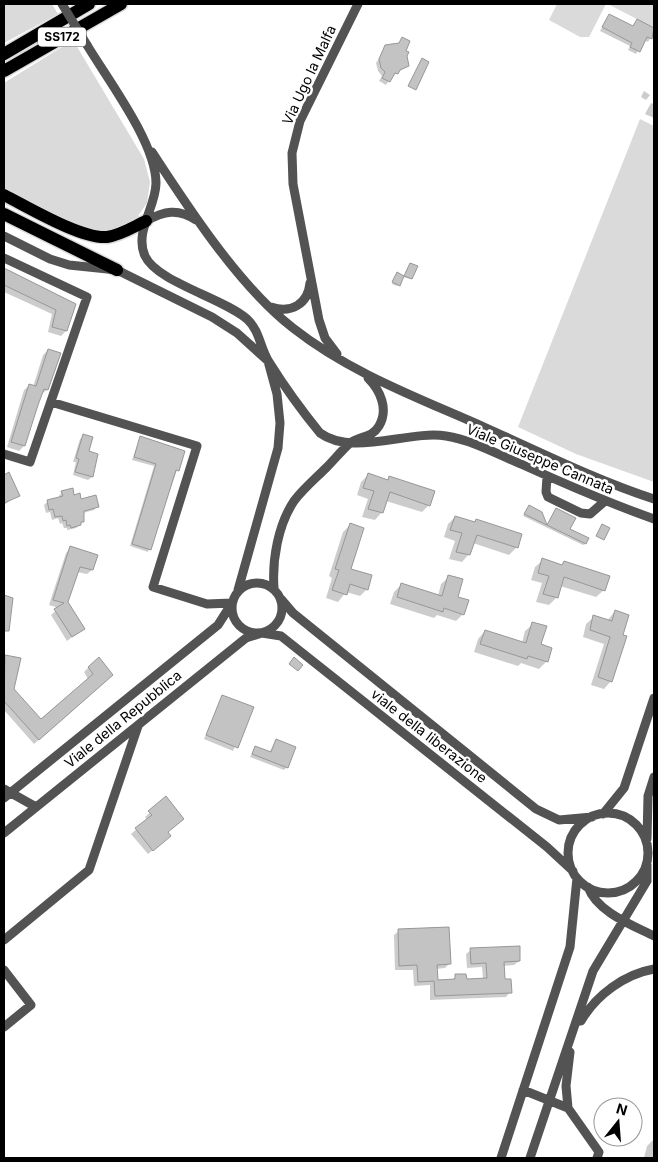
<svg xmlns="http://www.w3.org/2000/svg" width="658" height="1162" viewBox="0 0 658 1162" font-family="Inter,sans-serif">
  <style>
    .green { fill: #dadada }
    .shadow { fill: #0003 }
    .building { fill: #c3c3c3; stroke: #979797 }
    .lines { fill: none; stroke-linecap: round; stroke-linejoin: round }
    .highway-casing { stroke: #dbdbdb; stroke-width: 15 }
    .minor { stroke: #535353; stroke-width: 9 }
    .highway { stroke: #000; stroke-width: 12 }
    .minor-bridge { stroke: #535353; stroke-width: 9 }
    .labels { text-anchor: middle; stroke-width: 5; stroke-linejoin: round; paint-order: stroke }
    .shield { fill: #fff; stroke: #4c4c4c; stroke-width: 1 }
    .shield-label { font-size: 12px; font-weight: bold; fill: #000 }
    .street-label { font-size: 14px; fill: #000; stroke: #fff }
  </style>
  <rect width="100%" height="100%" fill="#fff"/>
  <path class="green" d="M4,4H52L58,14L4,43Z
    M557,4H606L589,37H580L549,20Z
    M608,4H654V28Z
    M73,40L144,159L150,182L147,203L134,222L113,232H99L65,220L4,190V83Z
    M640,119L654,126V482L576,454L518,427Z"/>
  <path class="shadow" d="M609,15L632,27L637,20L654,29V32L648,42L644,40L636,54L628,50L630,46L600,31Z
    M402,39L407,66L392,76L386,85L379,81L382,76L378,71L376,63L386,47L398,44Z
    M644,91L650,95L646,100L641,97Z
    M651,103L654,104V118L645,114Z
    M409,266L416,267L411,279L403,277L397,286L392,284L397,274L404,277Z
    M4,270L74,305L66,331L61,336L48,332L52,314L4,292Z
    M48,350L47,390L41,394L24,446L19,451L7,447L24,390L29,386L33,387L43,355Z
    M84,436L87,452L97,455L92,477L88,480L73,475L76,462H73L80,439Z
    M140,438L177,470L148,552L130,546L154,466L132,460Z
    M8,474L18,495L4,505V476Z
    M368,475L386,481L389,478L429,505L422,512L386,501L382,512L375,520L362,517L368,499L357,495L361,482Z
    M62,492L97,506L94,510L83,513V521L76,528L67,530V528H64L62,523L60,524L58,518L52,520L50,512L46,513L44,505L47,502L59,498V496Z
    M527,509L541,513L547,526L556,509L569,529L585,544L583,545L523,516Z
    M455,517L474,523L477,520L517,547L509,555L473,543L469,554L462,562L449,559L455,541L444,537L448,524Z
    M350,525V569L367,589L360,596L346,592L338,602L326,598L332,578L329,576L343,532Z
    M71,548L92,570L87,574L77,572L67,602L84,628L67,641L51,615L59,608L49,605L66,553Z
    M543,560L561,566L564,563L604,590L596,597L560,586L557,597L549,605L536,602L542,583L531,580L535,567Z
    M449,577L463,614L456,621L437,615L434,618L390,604L394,592L402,584L438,596L441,584Z
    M615,611L611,681L604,689L591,685L604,644L583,637L586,624L594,617L607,621Z
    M533,624L547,661L539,669L521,663L518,666L474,652L478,639L485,631L522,643L525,631Z
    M6,656L13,689L41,721L88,679L84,672L89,667L107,680L34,744L4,710V658Z
    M223,696L252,708L233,751L204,739Z
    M276,740L287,767L284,770L250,757L255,747L269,753Z
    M166,798L165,841L148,854L131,834L147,820L145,817Z
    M399,931L450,963L445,968L436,969V981H451L456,976L466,980L483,979L482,967L467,968L466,954L471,950L519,961L514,965L503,966L504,980L510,992L506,997L430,1000V985L414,986L413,970H395L394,935Z
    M654,1139V1158H644L647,1146Z"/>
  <path class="building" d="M609,14L633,26L637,19L654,28L652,39L647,37L640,52L630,47L632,43L602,27Z
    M402,37L410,41L406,51L409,52L407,56L409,66L400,70L398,74L395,73L390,82L382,78L385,72L381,68L379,59L385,45L399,43Z
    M422,58L429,62L416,90L408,86Z
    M410,263L418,266L412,279L404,276L400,286L392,282L397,272L404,276Z
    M4,268L76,304L67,331L52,327L56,310L4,285Z
    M48,349L61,353L48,390L44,389L38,405L25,446L11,442L29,384L36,386Z
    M83,434L93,437L89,451L98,454L93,477L75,472L79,459L76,458Z
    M140,436L185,451L179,471L176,470L151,550L132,544L156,464L134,457Z
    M9,472L20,496L4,503V475Z
    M368,473L388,480L389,476L435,491L430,506L390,492L383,513L368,509L374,491L363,488Z
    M73,488L74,495L80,493L81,499L96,495L99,507L84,511V522H81V525L71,528L70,525L67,526L66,520L63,521L62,516L55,517L53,509L49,510L47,500L63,496L61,491Z
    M529,505L542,512L547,525L556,508L576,518L570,529L589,538L586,544L524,514Z
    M455,516L475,522L476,519L522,534L518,548L477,535L470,555L456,552L462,533L450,530Z
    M350,523L364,528L351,569L372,575L368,590L350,584L347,595L332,590L339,570L335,569Z
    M602,524L610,528L604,540L596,536Z
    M70,546L98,555L93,570L80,567L68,602L85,629L72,637L54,609L64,603L53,600Z
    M542,558L562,565L564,561L610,576L605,591L564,577L558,598L543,594L549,576L538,573Z
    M448,575L463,579L458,597L469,600L464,615L444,608L443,612L397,597L401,583L442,596Z
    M4,595L13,598L9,631H4Z
    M615,610L629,615L623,635L627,636L612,682L598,677L610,637L590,630L593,615L612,621Z
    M532,622L547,626L541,644L552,648L548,662L528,656L527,659L480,644L485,630L526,643Z
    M5,655L21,658L14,689L41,719L93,674L88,667L99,657L113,675L39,740L4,701Z
    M294,657L303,665L298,671L289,664Z
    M222,695L254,707L238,748L206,735Z
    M276,739L296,747L288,768L252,754L255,746L271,752Z
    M166,796L184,819L168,832L171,836L153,851L135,828L152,815L148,811Z
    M449,927L451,964L437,965L438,980L455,979V974H466L467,979L487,978L486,963L471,964L470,948L520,946V961L504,962L505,979H511L512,993L435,996L434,981L418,982L417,965L399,966L398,929Z"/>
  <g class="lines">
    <defs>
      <path id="highway" d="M4,54L89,4
        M4,71L121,4
        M4,195C28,207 81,239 107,237C121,235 133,227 146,221
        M4,214L117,270"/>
    </defs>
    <use href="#highway" class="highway-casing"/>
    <path class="minor" d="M87,45C108,80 156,143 156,183C156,207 134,232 145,256C157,282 223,298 247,319C260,331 260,348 269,362C284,386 302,411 320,433C353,457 408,430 446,436C472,440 497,454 521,464C565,484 609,503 654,519
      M152,152C189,209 240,287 293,328C350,373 419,398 484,427C540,452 596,480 654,499
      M146,221C164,211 178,208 196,220
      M4,236L50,259L69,265L117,270L212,317L237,333L268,361L277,394L280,423L278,448L238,590
      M4,258L87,297L30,462L4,454
      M271,307C291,314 308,304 310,283
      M337,354L325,338L319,320L293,184L292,153L300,121L358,4
      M51,402L197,446L153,587L207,604L232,603
      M547,476L546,492L548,497L581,513L590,514L605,501
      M232 608a25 25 0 1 1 50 0a25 25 0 1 1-50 0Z
      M274,588C272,560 278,525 294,501C303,489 316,478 326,468C334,460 342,450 350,443C360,436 372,438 379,426C389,409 380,390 368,378
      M281,599L293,613L536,809L559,820L592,817
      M4,789L36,807
      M4,798L218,625L232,603
      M568 853a40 40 0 1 1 80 0a40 40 0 1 1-80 0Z
      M603,814L624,788L654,698
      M4,833L246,638L262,633L281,636L547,847L573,871
      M647,839L648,796L654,777
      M588,887C597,912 632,925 654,936
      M4,940L89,870L138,726
      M4,970L31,1005L4,1027
      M581,1021C596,995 625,974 654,969
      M570,1052L566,1086L568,1108L599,1152L597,1158
      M523,1090L568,1108
      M501,1158L570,947L577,878
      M530,1158L593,971L647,881V864"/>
    <use href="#highway" class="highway"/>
    <path class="minor-bridge" d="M62,4L87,45"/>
  </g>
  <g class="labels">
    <rect class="shield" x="38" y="27.5" width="48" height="19" rx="4"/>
    <g class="shield-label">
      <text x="62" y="41">SS172</text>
    </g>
    <g class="street-label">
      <text transform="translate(309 75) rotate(-65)" y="5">Via Ugo la Malfa</text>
      <text transform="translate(540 459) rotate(23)" y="5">Viale Giuseppe Cannata</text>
      <text transform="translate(123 719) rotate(-39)" y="5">Viale della Repubblica</text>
      <text transform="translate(429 736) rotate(38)" y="5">viale della liberazione</text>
    </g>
  </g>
  <rect width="658" height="1162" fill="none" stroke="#000000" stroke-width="10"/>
  <g transform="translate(618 1122) rotate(17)"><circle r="24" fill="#ffffff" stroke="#999999"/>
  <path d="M0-4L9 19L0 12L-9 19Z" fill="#000000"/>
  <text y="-8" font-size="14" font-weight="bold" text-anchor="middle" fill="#000000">N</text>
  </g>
</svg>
